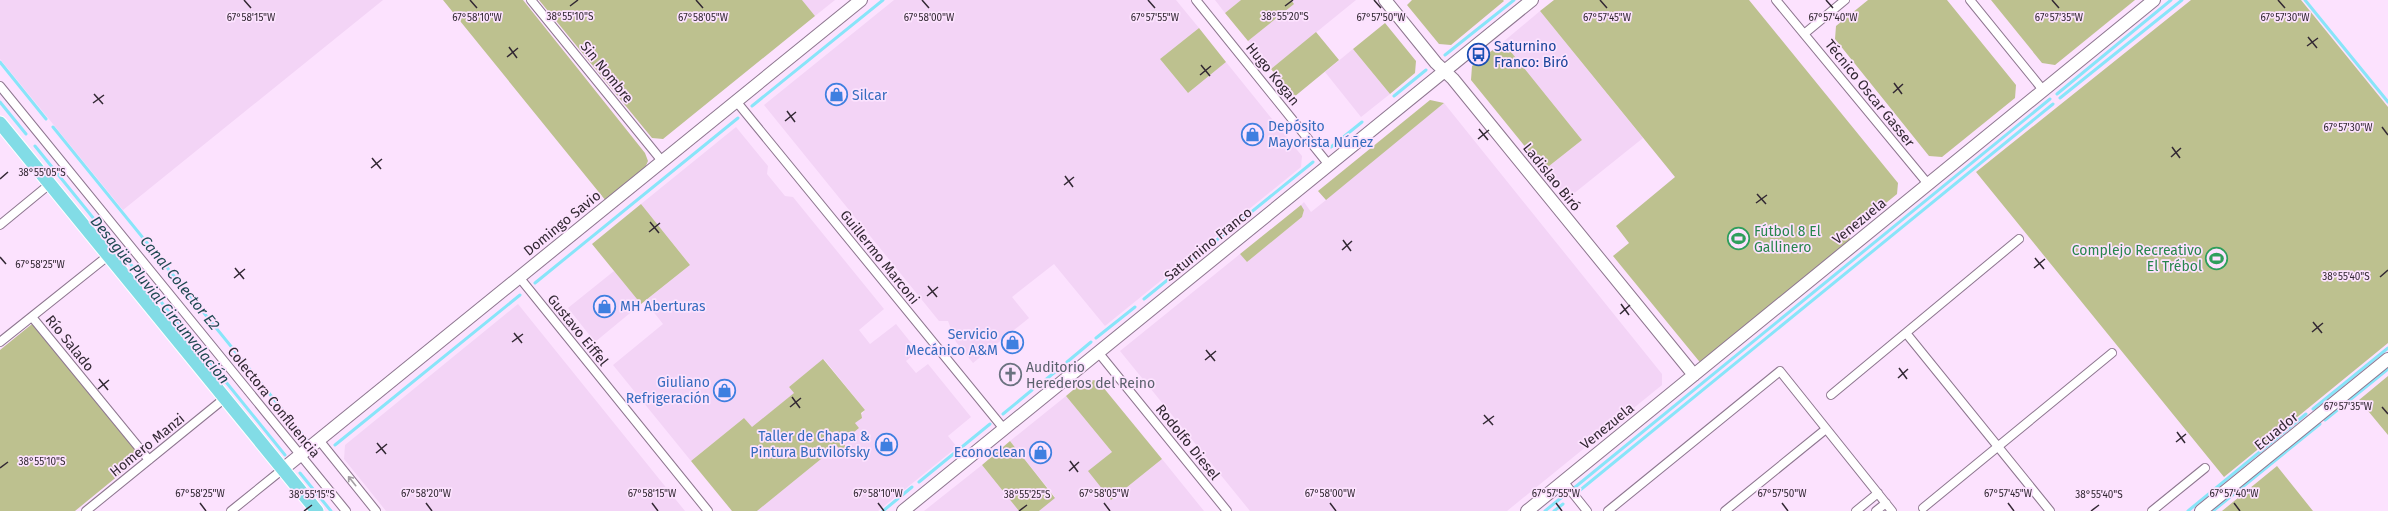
<svg xmlns="http://www.w3.org/2000/svg" width="2388" height="511" viewBox="0 0 2388 511" font-family="'Fira Sans',sans-serif">
  <style>
    .built { fill: #f3d4f6 }
    .green { fill: #bdc18f }
    .lines { fill: none; stroke-linecap: round; stroke-linejoin: round }
    .stream { stroke: #88e5f9; stroke-width: 3 }
    .street-casing { stroke: #8d768f; stroke-width: 10 }
    .secondary-casing { stroke: #8d768f; stroke-width: 14 }
    .primary-casing { stroke: #fff; stroke-width: 15 }
    .street { stroke: #fff; stroke-width: 8 }
    .secondary { stroke: #fff; stroke-width: 12 }
    .primary { stroke: #82dce6; stroke-width: 13 }
    .oneway { stroke: #a39ea3 }
    .ticks { fill: none; stroke: #322833; stroke-width: 1.5 }
    .labels { text-anchor: middle; stroke-width: 3.5; stroke-linejoin: round; paint-order: stroke }
    .transit-label { font-size: 14px; fill: #164399; stroke: #fce2fe; text-anchor: start }
    .street-label { font-size: 14px; fill: #322833; stroke: #fce2fe }
    .shop-label { font-size: 14px; fill: #366cbe; stroke: #fce2fe; text-anchor: end }
    .leisure-label { font-size: 14px; fill: #27864d; stroke: #fce2fe; text-anchor: start }
    .worship-label { font-size: 14px; fill: #5b616d; stroke: #fce2fe; text-anchor: start }
    .water-label { font-size: 15px; font-style: italic; fill: #1f4952; stroke: #fce2fe }
    .ticks-label { font-size: 10px; text-anchor: middle; fill: #322833; stroke: #fce2fe; stroke-width: 3.5; stroke-linejoin: round; paint-order: stroke }
  </style>
  <rect width="100%" height="100%" fill="#fce2fe"/>
  <path class="built" d="M0,0H383L123,210L0,59Z
    M802,0H835L815,16Z
    M894,0H1176L1199,28L1160,59L1188,93L1226,62L1302,156L1301,167L1105,326L1054,264L1012,297L1029,318L973,363L956,342L948,321H939L764,105Z
    M1215,0H1241L1225,13Z
    M1291,0H1356L1271,69L1248,41L1293,4Z
    M1540,11L1643,138L1567,199L1544,170L1582,140L1503,42Z
    M1353,49L1390,94L1361,117L1325,72Z
    M1444,103L1662,374V385L1507,511H1250L1120,351L1240,254L1247,262L1302,217L1304,210L1301,205L1304,202L1311,212L1326,200V196Z
    M736,127L768,166L767,174L785,196L793,197L884,309L859,330L870,344L896,324L916,349L909,354L911,357L906,361L916,373L928,364L971,417L948,436L957,447L878,511H757L859,428L855,423L865,410L824,359L789,387L794,393L752,428L744,418L691,461L613,365L663,324L645,301L690,265L641,204Z
    M614,271L641,304L595,342L568,308Z
    M518,304L685,511H386L344,459L345,445Z
    M1066,396L1112,452L1111,500L1162,459L1204,511H1039L1055,497L1010,441Z
    M982,465L1019,511H924Z"/>
  <path class="green" d="M443,0H523L645,153L648,161L644,170L606,201Z
    M539,0H802L815,16L663,139L652,138Z
    M1241,0H1291L1294,4L1248,41L1225,13Z
    M1412,0H1503L1504,1L1451,45L1439,44L1407,5Z
    M1554,0H1749L1898,183L1897,194L1847,235L1854,243L1703,366L1613,256L1629,243L1616,226L1675,177L1540,11Z
    M1868,0H1947L2016,85L2015,98L1942,157L1929,156L1835,39L1836,26Z
    M1991,0H2135L2055,65L2042,63Z
    M2191,0H2301L2388,107V343L2224,477L1976,172Z
    M1385,23L1416,61L1415,73L1390,94L1353,49Z
    M1199,28L1226,62L1188,93L1160,59Z
    M1316,32L1339,60L1294,97L1271,69Z
    M1503,42L1582,140L1544,170L1471,80L1472,66Z
    M1430,100L1444,103L1326,200L1318,191Z
    M641,204L690,265L641,304L592,244Z
    M1301,205L1304,210L1302,217L1247,262L1240,254Z
    M32,324L141,457L75,511H0V350Z
    M823,359L865,410L861,413L862,418L855,423L859,428L842,442L851,453L846,457L837,446L757,511H732L691,461L744,418L752,427L794,393L789,387Z
    M2388,376V435L2359,400Z
    M1086,379L1098,381L1162,459L1111,500L1088,471L1112,452L1066,396Z
    M1010,441L1055,498L1039,511H1019L982,465Z
    M2277,466L2313,511H2222Z"/>
  <g class="lines">
    <path class="stream" d="M2305,0L2388,102
      M1445,55L1514,0
      M0,62L46,119
      M2057,94L2171,0
      M1394,96L1426,70
      M2060,98L2182,0
      M0,102L26,134
      M752,106L883,0
      M53,127L307,440
      M35,146L285,455
      M1331,147L1362,122
      M535,283L738,118
      M1144,299L1313,162
      M1096,338L1135,307
      M1067,362L1091,342
      M1044,381L1055,372
      M2313,409L2388,348
      M1003,414L1032,390
      M2325,420L2388,369
      M335,445L520,295
      M300,473L331,511
      M919,482L990,424
      M1574,488L2050,99
      M1579,491L2053,104
      M883,511L912,487
      M1545,511L1567,493
      M1554,511L1563,504
      M2188,511L2306,414
      M2213,511L2320,424"/>
    <defs>
      <path id="street" d="M531,0L662,161
        M1196,0L1329,165
        M1776,0L1928,184
        M1970,0L2043,90
        M1804,34L1845,0
        M0,86L346,511
        M736,101L1004,429
        M0,225L51,183
        M519,277L708,511
        M32,317L149,460
        M1906,333L2050,511
        M0,342L109,255
        M1098,352L1227,511
        M1831,395L2019,239
        M319,440L376,511
        M1563,481L1587,511
        M1923,508L2112,353
        M86,511L225,398
        M231,511L283,469
        M1608,511L1780,371L1892,511
        M1725,511L1826,429
        M1856,511L1878,493
        M1876,511L1886,503
        M2152,511L2205,468"/>
      <path id="secondary" d="M1385,0L1436,63L1453,79L1694,375
        M283,469L861,0
        M903,511L1532,0
        M1527,511L2154,0
        M2201,511L2388,359"/>
      <path id="primary" d="M0,123L317,511"/>
    </defs>
    <use href="#street" class="street-casing"/>
    <use href="#secondary" class="secondary-casing"/>
    <use href="#primary" class="primary-casing"/>
    <use href="#street" class="street"/>
    <use href="#secondary" class="secondary"/>
    <use href="#primary" class="primary"/>
  </g>
  <defs><path id="oneway-shaft" d="M-6 0H5M1.5-3L5.5 0L1.5 3" fill="none" stroke-width="1.6" stroke-linecap="round" stroke-linejoin="round"/></defs>
  <use class="oneway" href="#oneway-shaft" transform="translate(352 481) rotate(-129)"/>
  <path class="ticks" d="M244,0L251,8M470,0L477,8M696,0L703,8M922,0L929,8M1148,0L1155,8M1374,0L1381,8M1600,0L1607,8M1826,0L1833,8M2052,0L2059,8M2278,0L2285,8M570,6L578,0M1285,6L1293,0M2308,37L2317,48M2307,46L2318,38M509,47L517,58M507,57L518,48M1201,65L1210,76M1200,75L1211,66M1894,83L1902,94M1893,93L1903,84M94,94L103,104M93,103L104,95M787,111L795,122M785,121L796,112M2382,127L2388,135M1479,129L1488,140M1478,139L1489,130M2172,147L2180,158M2171,157L2181,148M372,158L381,169M371,168L382,159M1065,176L1073,187M0,179L8,172M1064,185L1074,177M1757,194L1766,204M1756,203L1767,195M650,222L659,233M649,232L660,223M1343,240L1351,251M1342,250L1352,241M0,257L6,264M2035,258L2044,269M235,268L244,279M2034,268L2045,259M2380,277L2388,270M234,278L245,269M928,286L937,297M927,296L938,287M1621,304L1629,315M1620,314L1630,305M2313,322L2322,333M2312,332L2323,323M514,333L522,343M512,342L523,334M1206,350L1215,361M1205,360L1216,351M1899,368L1907,379M1898,378L1908,369M99,379L108,390M98,389L109,380M792,397L800,408M790,407L801,398M2382,407L2388,414M1484,415L1493,425M1483,424L1494,416M2177,432L2185,443M2176,442L2186,434M377,443L386,454M376,453L387,444M1070,461L1078,472M0,468L8,462M1069,471L1079,462M200,503L206,511M426,503L432,511M652,503L658,511M878,503L884,511M1104,503L1110,511M1330,503L1336,511M1556,503L1562,511M1782,503L1788,511M2008,503L2014,511M2234,503L2240,511M304,511L312,505M1019,511L1027,505M2091,511L2099,505"/>
  <defs>
    <symbol id="bus-ring" viewBox="-11 -11 22 22"><circle r="9.5" fill="#fce2fe" stroke="#1a4fb4" stroke-width="1.5"/><path d="M-5-6H5V4H4V6H2V4H-2V6H-4V4H-5ZM-3.5-4V0h7V-4ZM-3.5 1.2v1.5H-2V1.2ZM2 1.2v1.5H3.5V1.2Z" fill="#1a4fb4"/></symbol>
    <symbol id="shop-ring" viewBox="-11 -11 22 22"><circle r="9.5" fill="#fce2fe" stroke="#3f7fe0" stroke-width="1.5"/><path d="M-5-2.5h2.3a2.7 3.5 0 0 1 5.4 0H5L5.5 6h-11ZM-1.5-2.5h3a1.5 2.3 0 0 0-3 0Z" fill="#3f7fe0"/></symbol>
    <symbol id="stadium-ring" viewBox="-11 -11 22 22"><circle r="9.5" fill="#fce2fe" stroke="#2e9e5b" stroke-width="1.5"/><path d="M0-5a6.5 5 0 1 0 0 10a6.5 5 0 1 0 0-10ZM-3.5-1.8h7v3.6h-7Z" fill="#2e9e5b"/></symbol>
    <symbol id="church-ring" viewBox="-11 -11 22 22"><circle r="9.5" fill="#fce2fe" stroke="#6b7280" stroke-width="1.5"/><path d="M-1.2-6h2.4v3.5h3.3v2.4h-3.3V6h-2.4V-.1h-3.3v-2.4h3.3Z" fill="#6b7280"/></symbol>
  </defs>
  <g fill-rule="evenodd">
    <use href="#bus-ring" x="1466" y="42" width="25" height="25"/>
    <use href="#shop-ring" x="824" y="82" width="25" height="25"/>
    <use href="#shop-ring" x="1240" y="122" width="25" height="25"/>
    <use href="#stadium-ring" x="1726" y="226" width="25" height="25"/>
    <use href="#stadium-ring" x="2204" y="246" width="25" height="25"/>
    <use href="#shop-ring" x="592" y="294" width="25" height="25"/>
    <use href="#shop-ring" x="1000" y="330" width="25" height="25"/>
    <use href="#church-ring" x="998" y="362" width="25" height="25"/>
    <use href="#shop-ring" x="712" y="378" width="25" height="25"/>
    <use href="#shop-ring" x="874" y="432" width="25" height="25"/>
    <use href="#shop-ring" x="1028" y="440" width="25" height="25"/>
  </g>
  <g class="labels">
    <g class="transit-label">
      <text x="1494" y="51">Saturnino<tspan x="1494" dy="16">Franco: Biró</tspan></text>
    </g>
    <g class="street-label">
      <text transform="translate(607 72) rotate(51)" y="5">Sin Nombre</text>
      <text transform="translate(1273 74) rotate(51)" y="5">Hugo Kogan</text>
      <text transform="translate(1870 93) rotate(51)" y="5">Técnico Oscar Gasser</text>
      <text transform="translate(1552 177) rotate(51)" y="5">Ladislao Biró</text>
      <text transform="translate(1859 221) rotate(-39)" y="5">Venezuela</text>
      <text transform="translate(562 223) rotate(-39)" y="5">Domingo Savio</text>
      <text transform="translate(1208 244) rotate(-39)" y="5">Saturnino Franco</text>
      <text transform="translate(880 257) rotate(51)" y="5">Guillermo Marconi</text>
      <text transform="translate(578 330) rotate(51)" y="5">Gustavo Eiffel</text>
      <text transform="translate(70 343) rotate(51)" y="5">Río Salado</text>
      <text transform="translate(274 402) rotate(51)" y="5">Colectora Confluencia</text>
      <text transform="translate(1607 426) rotate(-39)" y="5">Venezuela</text>
      <text transform="translate(2276 431) rotate(-39)" y="5">Ecuador</text>
      <text transform="translate(1188 442) rotate(51)" y="5">Rodolfo Diesel</text>
      <text transform="translate(147 445) rotate(-39)" y="5">Homero Manzi</text>
    </g>
    <g class="shop-label">
      <text x="852" y="100" text-anchor="start">Silcar</text>
      <text x="1268" y="131" text-anchor="start">Depósito<tspan x="1268" dy="16">Mayorista Núñez</tspan></text>
      <text x="620" y="311" text-anchor="start">MH Aberturas</text>
      <text x="998" y="339">Servicio<tspan x="998" dy="16">Mecánico A&amp;M</tspan></text>
      <text x="710" y="387">Giuliano<tspan x="710" dy="16">Refrigeración</tspan></text>
      <text x="870" y="441">Taller de Chapa &amp;<tspan x="870" dy="16">Pintura Butvilofsky</tspan></text>
      <text x="1026" y="457">Econoclean</text>
    </g>
    <g class="leisure-label">
      <text x="1754" y="236">Fútbol 8 El<tspan x="1754" dy="16">Gallinero</tspan></text>
      <text x="2202" y="255" text-anchor="end">Complejo Recreativo<tspan x="2202" dy="16">El Trébol</tspan></text>
    </g>
    <g class="worship-label">
      <text x="1026" y="372">Auditorio<tspan x="1026" dy="16">Herederos del Reino</tspan></text>
    </g>
    <g class="water-label">
      <text transform="translate(180 283) rotate(51)" y="5">Canal Colector E2</text>
      <text transform="translate(160 300) rotate(51)" y="5">Desagüe Pluvial Circunvalación</text>
    </g>
  </g>
  <g class="ticks-label">
    <text x="570" y="20">38°55'10"S</text>
    <text x="1285" y="20">38°55'20"S</text>
    <text x="2285" y="21">67°57'30"W</text>
    <text x="2059" y="21">67°57'35"W</text>
    <text x="251" y="21">67°58'15"W</text>
    <text x="477" y="21">67°58'10"W</text>
    <text x="703" y="21">67°58'05"W</text>
    <text x="929" y="21">67°58'00"W</text>
    <text x="1155" y="21">67°57'55"W</text>
    <text x="1381" y="21">67°57'50"W</text>
    <text x="1607" y="21">67°57'45"W</text>
    <text x="1833" y="21">67°57'40"W</text>
    <text x="2348" y="131">67°57'30"W</text>
    <text x="42" y="176">38°55'05"S</text>
    <text x="40" y="268">67°58'25"W</text>
    <text x="2346" y="280">38°55'40"S</text>
    <text x="2348" y="410">67°57'35"W</text>
    <text x="42" y="465">38°55'10"S</text>
    <text x="200" y="497">67°58'25"W</text>
    <text x="426" y="497">67°58'20"W</text>
    <text x="652" y="497">67°58'15"W</text>
    <text x="878" y="497">67°58'10"W</text>
    <text x="1104" y="497">67°58'05"W</text>
    <text x="1330" y="497">67°58'00"W</text>
    <text x="1556" y="497">67°57'55"W</text>
    <text x="1782" y="497">67°57'50"W</text>
    <text x="2008" y="497">67°57'45"W</text>
    <text x="2234" y="497">67°57'40"W</text>
    <text x="312" y="498">38°55'15"S</text>
    <text x="1027" y="498">38°55'25"S</text>
    <text x="2099" y="498">38°55'40"S</text>
  </g>
</svg>
